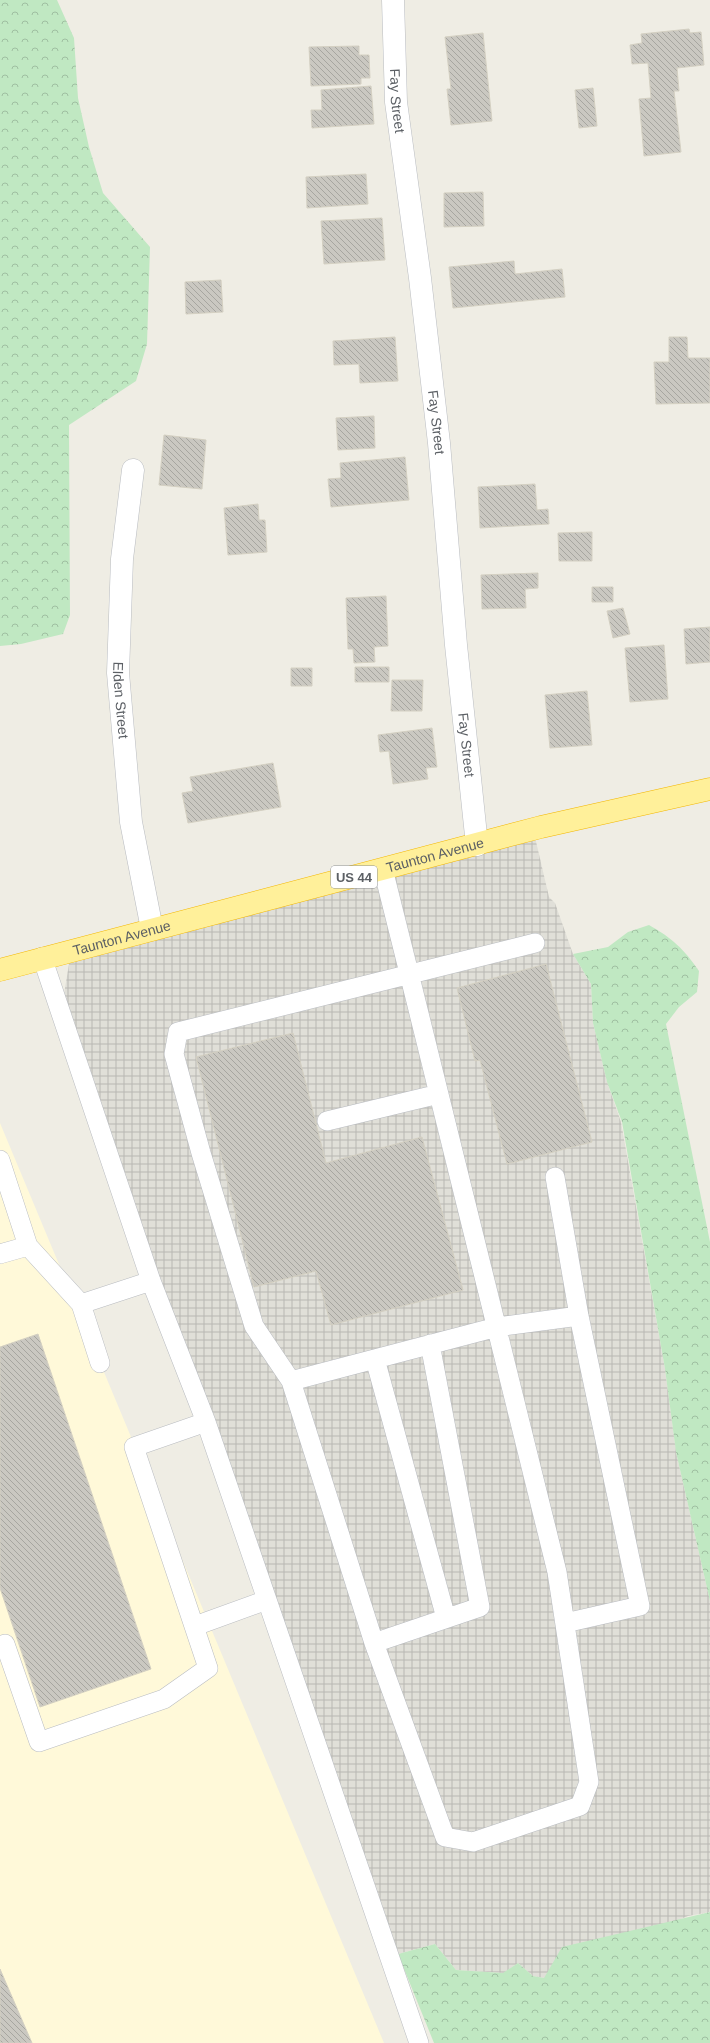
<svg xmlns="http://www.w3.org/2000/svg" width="710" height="2043" viewBox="0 0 710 2043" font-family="Helvetica,sans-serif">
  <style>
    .commercial { fill: #fff9d9 }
    .industrial { fill: url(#industrial-grid) }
    .forest { fill: url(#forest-crowns) }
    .building { fill: url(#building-back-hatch); stroke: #d4d0c2 }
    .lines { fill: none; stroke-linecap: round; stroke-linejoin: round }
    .service-casing { stroke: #b9bcc1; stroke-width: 20 }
    .minor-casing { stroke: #b9bcc1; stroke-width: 23 }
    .trunk-casing { stroke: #f3b600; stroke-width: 23 }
    .service { stroke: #fff; stroke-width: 19 }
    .minor { stroke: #fff; stroke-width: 22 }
    .trunk { stroke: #fff09a; stroke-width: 22 }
    .labels { text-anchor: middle; stroke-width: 3; stroke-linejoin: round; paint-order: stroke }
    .shield { fill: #fff; stroke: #8d9093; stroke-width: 1 }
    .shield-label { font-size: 13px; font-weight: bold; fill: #5c6065 }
    .street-label { font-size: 14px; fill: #5c6065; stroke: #fff }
  </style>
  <defs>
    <pattern id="industrial-grid" width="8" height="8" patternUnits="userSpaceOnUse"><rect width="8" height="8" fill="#e0dfd8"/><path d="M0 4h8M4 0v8" fill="none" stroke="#b9b8b3"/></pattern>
    <pattern id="forest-crowns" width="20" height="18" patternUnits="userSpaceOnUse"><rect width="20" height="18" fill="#c0e8c2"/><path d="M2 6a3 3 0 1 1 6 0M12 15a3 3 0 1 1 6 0" fill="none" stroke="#9fbfa1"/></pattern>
    <pattern id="building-back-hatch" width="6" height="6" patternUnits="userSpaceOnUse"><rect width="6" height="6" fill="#cac8c1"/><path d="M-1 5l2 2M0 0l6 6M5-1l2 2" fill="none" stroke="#a7a6a0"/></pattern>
  </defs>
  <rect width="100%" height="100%" fill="#efede4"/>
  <path class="commercial" d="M0,1123L384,2043H0Z"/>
  <path class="industrial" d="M534,833L549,897L555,903L573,954L591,984L593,1023L607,1082L621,1122L665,1369L676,1452L710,1601V1912L688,1916L544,1978L533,1976L518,1963L504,1973L456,1970L435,1944L398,1954L338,1802L63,1000L71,952Z"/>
  <path class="forest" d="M0,0H57L74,38L78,98L89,147L103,193L150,247L147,344L136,381L69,425L70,615L63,634L21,644L0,646Z
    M649,925C672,938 684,949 699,971L697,992L679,1007L666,1024L710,1242V1601L676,1452L665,1369L622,1122L607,1082L593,1023L591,984L573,954L608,947L628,932Z
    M710,1912V2043H434L398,1954L435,1944L456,1970L503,1973L518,1963L533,1976L544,1978L562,1947Z"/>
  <path class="building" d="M689,29L690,33L701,32L704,65L677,68L679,91H674L681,152L644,156L639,99L651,98L648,63L632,64L630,45L642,43L641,34Z
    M483,33L492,121L451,125L447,89H451L445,37Z
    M359,46V55H369L370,78H361V84L311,86L309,47Z
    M371,86L374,124L312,128L311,110H322L321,90Z
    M593,88L597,126L579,128L575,90Z
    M366,174L368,204L307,208L306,177Z
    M483,192L484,226L444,227V193Z
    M382,218L385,260L324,264L321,221Z
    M514,261L515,274L562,269L565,297L453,308L449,267Z
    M221,280L223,312L186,314L185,282Z
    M395,337L398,381L360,383L359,364L334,365L333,341Z
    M669,337H687L688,358H710V403L656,404L654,362H669Z
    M374,416L375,448L338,450L336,418Z
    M164,435L206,440L202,489L159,485Z
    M405,457L409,500L331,507L328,479L341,478L340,463Z
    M535,484L537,510L548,509L549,524L480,528L478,487Z
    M258,504L259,520H265L267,552L228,555L224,508Z
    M592,532V561H559L558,533Z
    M538,573V588L525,589L526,608L482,609L481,575Z
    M592,587H613V602H592Z
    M386,596L388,646L374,647L375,662L354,663L353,649H348L346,598Z
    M623,608L630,634L613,638L607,611Z
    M710,627V662L686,664L684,629Z
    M664,645L668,699L630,702L625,648Z
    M355,667H389V682H355Z
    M291,668H312V686H291Z
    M392,680H423L422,711H391Z
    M587,691L592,745L550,748L545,695Z
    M432,728L437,767L426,768L428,779L393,784L389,751L380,752L378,735Z
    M273,763L281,807L188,823L182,793L193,791L190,777Z
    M546,964L592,1142L507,1164L480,1060L475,1061L457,988Z
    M293,1033L326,1163L422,1137L463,1290L331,1325L316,1271L254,1287L196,1057Z
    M38,1334L151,1669L40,1707L0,1588V1347Z
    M0,1969L32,2043H0Z"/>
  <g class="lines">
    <defs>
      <path id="service" d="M383,869L409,973L557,1572L589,1782L580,1806L473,1842L445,1837L374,1643L291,1381L254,1326L201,1153L174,1054L178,1032C297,1003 416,972 535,943
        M42,957L151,1281L206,1422L419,2043
        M327,1121L439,1094
        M0,1160L28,1246L81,1304L100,1363
        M555,1177L579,1316L640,1606L565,1623
        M0,1254L28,1246
        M81,1304L151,1281
        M375,1359L446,1618
        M291,1381L497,1327L579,1316
        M195,1626L267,1600
        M374,1643L480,1607L430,1344
        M0,1646L5,1644L39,1742L164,1699L208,1668L134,1447L206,1422"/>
      <g id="minor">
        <path id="s1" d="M393,0L396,102L420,278L439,443L456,645L477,845"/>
        <path id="s2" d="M133,470L122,559L118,673L131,822L152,929"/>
      </g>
      <g id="trunk">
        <path id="s3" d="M0,970L541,827L710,789"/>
      </g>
    </defs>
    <use href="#service" class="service-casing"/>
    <use href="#minor" class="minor-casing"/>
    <use href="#trunk" class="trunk-casing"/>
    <use href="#service" class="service"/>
    <use href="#minor" class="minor"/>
    <use href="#trunk" class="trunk"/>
  </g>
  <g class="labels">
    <rect class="shield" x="331" y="866" width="46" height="22" rx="3"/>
    <g class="shield-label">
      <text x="354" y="882">US 44</text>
    </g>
    <g class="street-label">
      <text dy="5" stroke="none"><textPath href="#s1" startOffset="101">Fay Street</textPath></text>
      <text dy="5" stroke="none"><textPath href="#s1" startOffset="425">Fay Street</textPath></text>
      <text dy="5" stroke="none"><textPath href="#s2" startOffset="231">Elden Street</textPath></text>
      <text dy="5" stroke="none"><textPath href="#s1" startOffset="749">Fay Street</textPath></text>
      <text dy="5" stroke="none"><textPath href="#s3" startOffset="450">Taunton Avenue</textPath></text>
      <text dy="5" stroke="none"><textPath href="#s3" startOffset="126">Taunton Avenue</textPath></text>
    </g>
  </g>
</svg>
